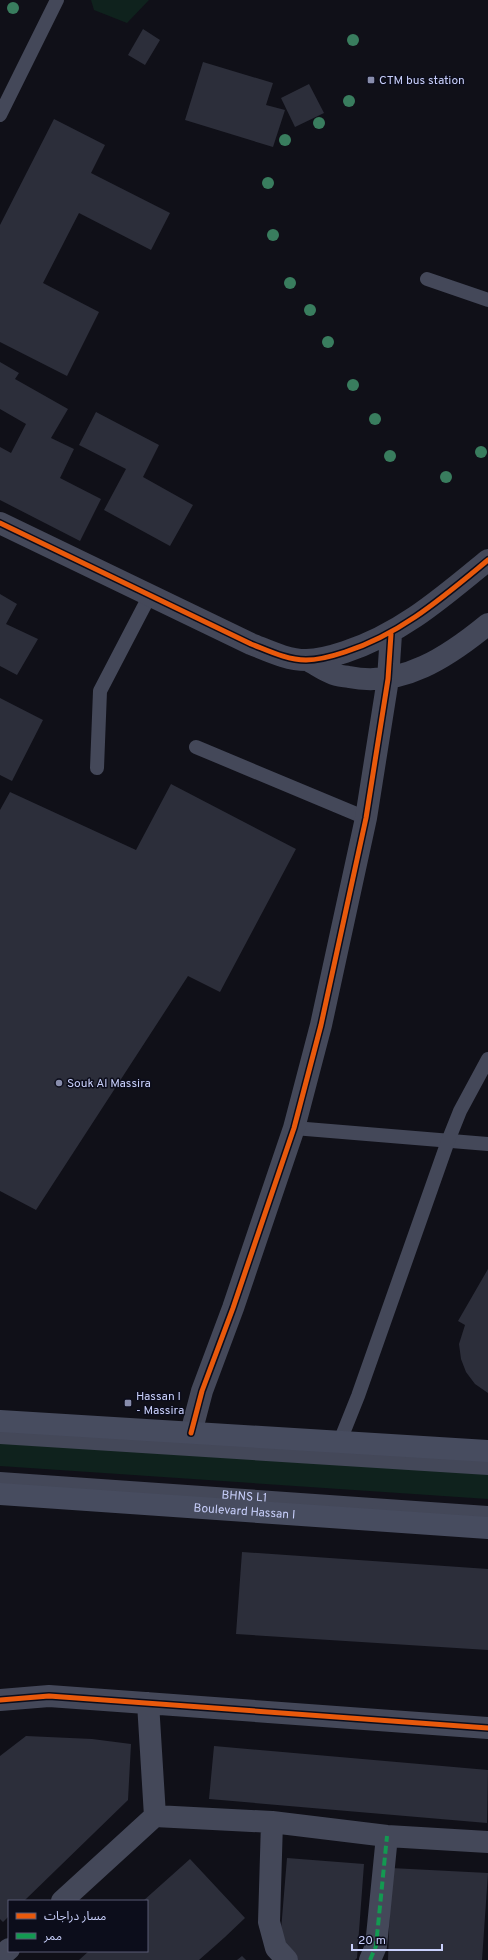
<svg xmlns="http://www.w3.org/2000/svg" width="488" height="1960" viewBox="0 0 488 1960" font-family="Overpass,'Noto Sans Arabic',sans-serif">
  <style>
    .green { fill: #0f221d }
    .building { fill: #2c2e3a }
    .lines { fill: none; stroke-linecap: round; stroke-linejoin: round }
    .lane { stroke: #444859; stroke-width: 14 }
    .street { stroke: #444859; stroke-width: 22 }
    .secondary { stroke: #474c5f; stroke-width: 22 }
    .quiet { stroke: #139951; stroke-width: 4; stroke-dasharray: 8 4; stroke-linecap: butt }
    .cycleway-casing { stroke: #0c0d1b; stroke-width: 8 }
    .cycleway { stroke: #e8590c; stroke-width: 5 }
    .tree { fill: #397d5e }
    .poi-dot { fill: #888dac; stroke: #0c0d1b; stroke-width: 1.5 }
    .labels { text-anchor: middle; stroke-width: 3; stroke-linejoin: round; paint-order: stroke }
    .poi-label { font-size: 12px; fill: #c9d0fc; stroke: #0c0d1b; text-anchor: start }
    .street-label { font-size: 12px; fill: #c9d0fc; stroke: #0c0d1b }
  </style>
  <rect width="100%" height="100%" fill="#101018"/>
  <path class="green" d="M91,0H149L127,23L94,10Z
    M0,1441L488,1474V1499L0,1466Z"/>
  <path class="building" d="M143,29L160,40L145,65L128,55Z
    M203,62L273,83L266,105L285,110L273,147L185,120Z
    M309,84L324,113L295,127L281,98Z
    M54,119L105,145L91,173L170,213L151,250L79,213L43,283L99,312L67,376L0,342V225Z
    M0,362L19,373L15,379L68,409L51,438L74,449L60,478L101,499L80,541L0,500V447L11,453L26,424L0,409Z
    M96,412L159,445L143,477L193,505L170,546L104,510L126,469L79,445Z
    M0,594L17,604L6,624L38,639L17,675L0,666Z
    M0,698L43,720L12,781L0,775Z
    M171,784L296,849L220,992L188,976L36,1210L0,1191V810L10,792L136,850Z
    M488,1269V1393L475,1384L466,1372L461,1359L459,1344L465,1325L458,1321Z
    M242,1552L488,1569V1650L236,1634Z
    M26,1736L92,1739L131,1744L128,1800L24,1901H9V1916L3,1922L0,1919V1756Z
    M214,1746L488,1770L487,1823L209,1799Z
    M287,1858L364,1864L357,1958L355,1960H298L280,1942Z
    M190,1859L245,1918L225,1937L199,1960H79L89,1951H147V1901H143Z
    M391,1868L488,1873L482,1960H388Z
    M242,1956L246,1960H237Z"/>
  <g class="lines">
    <g class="lane">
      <path d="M0,115L57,0"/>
      <path d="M427,279L488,300"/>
      <path d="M196,747L366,818"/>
      <path d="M97,768L100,691L150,595"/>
      <path d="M294,1128L488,1144"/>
      <path d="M0,1437L488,1468"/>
      <path d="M340,1441L358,1396L448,1141L460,1111L488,1059"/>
      <path id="s1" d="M0,1479L488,1513"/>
    </g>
    <path class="street" d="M0,523L251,644C269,651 287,660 306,660C319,660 333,656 345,652C401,634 443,597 488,560
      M307,660C315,664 323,670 331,673C337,676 343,676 349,677C402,688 449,656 488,624
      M191,1433L202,1391L233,1308L294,1128L321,1025L366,818L388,679L391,634
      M0,1700L49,1696L488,1728
      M148,1703L155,1816
      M272,1822L269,1922L276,1948L287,1960
      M62,1901L155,1816L272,1822L387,1836L488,1842
      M0,1957L9,1949
      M370,1960L376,1946L387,1836"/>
    <g class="secondary">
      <path d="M0,1421L488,1451"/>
      <path id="s2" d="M0,1494L488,1528"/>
    </g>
    <path class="quiet" d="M370,1960L376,1946L387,1836"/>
    <defs>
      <path id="cycleway" d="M0,523L251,644C269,651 287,660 306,660C319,660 333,656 345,652C401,634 443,597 488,560
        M191,1433L202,1391L233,1308L294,1128L321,1025L366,818L388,679L391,634
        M0,1700L49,1696L488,1728"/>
    </defs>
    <use href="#cycleway" class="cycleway-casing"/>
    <use href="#cycleway" class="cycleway"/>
  </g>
  <g class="tree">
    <circle cx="13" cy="8" r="6"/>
    <circle cx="353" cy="40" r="6"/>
    <circle cx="349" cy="101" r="6"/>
    <circle cx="319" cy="123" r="6"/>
    <circle cx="285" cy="140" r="6"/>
    <circle cx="268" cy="183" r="6"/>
    <circle cx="273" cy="235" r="6"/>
    <circle cx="290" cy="283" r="6"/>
    <circle cx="310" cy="310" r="6"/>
    <circle cx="328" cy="342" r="6"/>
    <circle cx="353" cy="385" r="6"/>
    <circle cx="375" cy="419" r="6"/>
    <circle cx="481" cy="452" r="6"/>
    <circle cx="390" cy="456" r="6"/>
    <circle cx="446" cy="477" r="6"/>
  </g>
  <g class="poi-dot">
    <rect x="367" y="76" width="8" height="8" rx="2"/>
    <circle cx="59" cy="1083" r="4"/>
    <rect x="124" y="1399" width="8" height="8" rx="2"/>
  </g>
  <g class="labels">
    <g class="poi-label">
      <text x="379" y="84">CTM bus station</text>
      <text x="67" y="1087">Souk Al Massira</text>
      <text x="136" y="1400">Hassan I<tspan x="136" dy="14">- Massira</tspan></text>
    </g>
    <g class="street-label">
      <text dy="4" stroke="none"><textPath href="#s1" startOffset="245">BHNS L1</textPath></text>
      <text dy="4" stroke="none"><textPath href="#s2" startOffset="245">Boulevard Hassan I</textPath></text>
    </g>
  </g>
  <rect x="8" y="1900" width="140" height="52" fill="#0c0d1b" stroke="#585b75"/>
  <rect x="16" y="1913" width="20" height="6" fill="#e8590c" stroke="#585b75"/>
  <text x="44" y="1920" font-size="12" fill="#c9d0fc">مسار دراجات</text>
  <rect x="16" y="1933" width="20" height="6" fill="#139951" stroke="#585b75"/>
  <text x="44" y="1940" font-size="12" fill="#c9d0fc">ممر</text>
  <path d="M352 1944v6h90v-6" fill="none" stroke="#c9d0fc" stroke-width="2"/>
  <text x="358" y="1944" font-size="12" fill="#c9d0fc" stroke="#0c0d1b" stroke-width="3" paint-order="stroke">20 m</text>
</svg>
